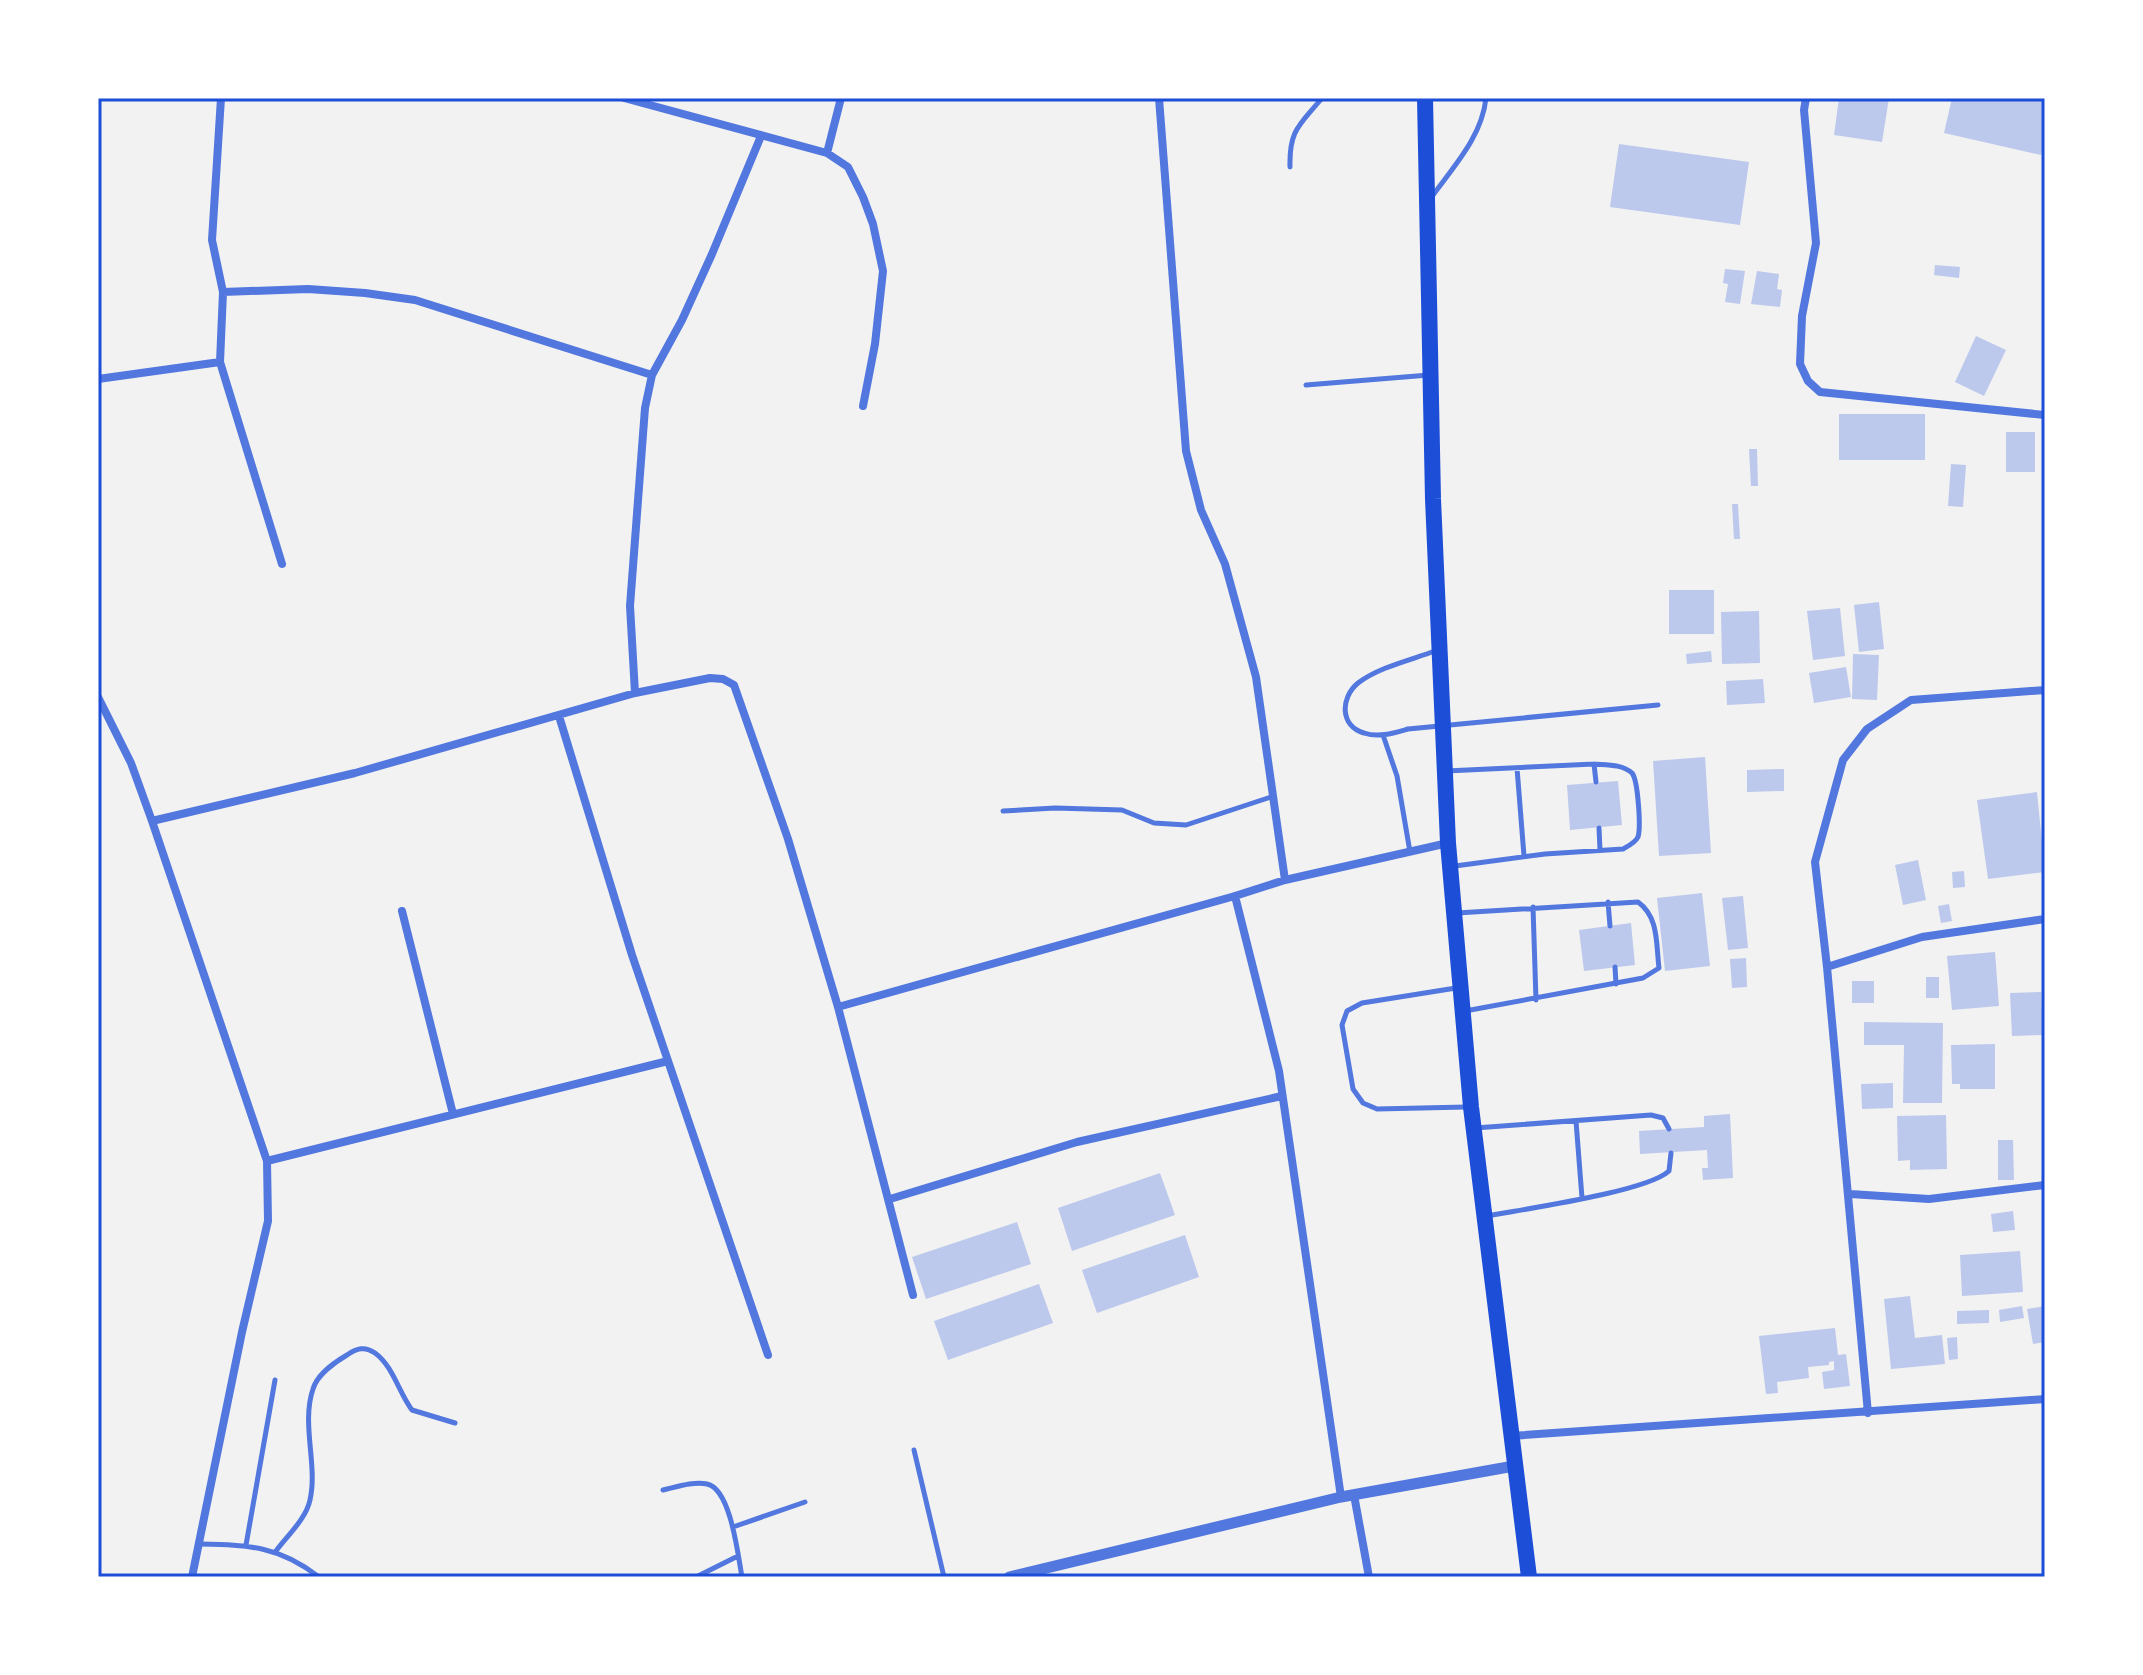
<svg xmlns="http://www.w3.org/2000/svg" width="2143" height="1675" viewBox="0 0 2143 1675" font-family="'Fira Sans Condensed',sans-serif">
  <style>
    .building { fill: #bdc9ec }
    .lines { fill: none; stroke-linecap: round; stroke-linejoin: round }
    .service { stroke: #5277de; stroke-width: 5 }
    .minor { stroke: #5277de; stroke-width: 8 }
    .tertiary { stroke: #5277de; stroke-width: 11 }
    .trunk { stroke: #1d4ed8; stroke-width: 16 }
    .neatline { fill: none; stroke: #1d4ed8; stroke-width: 3 }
  </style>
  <rect width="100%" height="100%" fill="#f2f2f2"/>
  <path class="building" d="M1839,98H1889L1882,142L1834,135Z
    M1952,98H2045V137L2041,155L1944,133Z
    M1619,144L1749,162L1740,225L1610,207Z
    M1935,265L1960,267L1959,278L1934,275Z
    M1725,269L1745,271L1740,304L1725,302L1728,284L1723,283Z
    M1757,271L1779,274L1777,289L1782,290L1780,307L1751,304Z
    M1976,336L2006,350L1984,396L1955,382Z
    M1839,414H1925V460H1839Z
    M2006,432H2035V472H2006Z
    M1749,449H1757L1758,486H1751Z
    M1951,464L1966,465L1963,507L1948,506Z
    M1732,504H1738L1740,539H1734Z
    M1669,590H1714V634H1669Z
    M1879,602L1884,649L1859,652L1854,605Z
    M1840,608L1845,656L1813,660L1807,611Z
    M1759,611L1760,663L1722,664L1721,612Z
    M1711,651L1712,662L1687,664L1686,654Z
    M1853,654L1879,655L1877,700L1852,699Z
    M1846,667L1851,697L1814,703L1809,673Z
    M1763,679L1765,703L1727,705L1726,681Z
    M1705,757L1711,853L1659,856L1653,761Z
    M1784,769V791L1747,792V770Z
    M1618,781L1622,825L1570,830L1567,785Z
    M2037,792L2045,872L1988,879L1977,800Z
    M1918,860L1926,900L1903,905L1895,865Z
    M1964,871L1965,887L1953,888L1952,872Z
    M1702,893L1710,966L1665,971L1657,898Z
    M1743,896L1748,948L1728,950L1722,898Z
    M1949,904L1952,921L1941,923L1938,906Z
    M1631,923L1635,965L1584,971L1579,930Z
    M1995,952L1999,1006L1952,1010L1947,956Z
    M1746,958L1747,987L1732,988L1730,959Z
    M1926,977H1939V998H1926Z
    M1852,981H1874V1003H1852Z
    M2041,992L2043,1035L2012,1036L2010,993Z
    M1864,1022L1943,1023L1942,1103H1903L1904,1045H1864Z
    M1995,1044V1089H1960V1084H1952L1951,1045Z
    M1893,1083V1108L1862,1109L1861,1084Z
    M1730,1114L1733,1178L1703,1180L1702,1168H1708L1707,1150L1640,1154L1639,1131L1704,1127V1116Z
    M1946,1115L1947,1169L1910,1170V1160L1898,1161L1897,1116Z
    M1998,1140H2013L2014,1180H1998Z
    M1160,1173L1175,1215L1072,1251L1058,1208Z
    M2013,1211L2015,1230L1993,1232L1991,1214Z
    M1017,1222L1031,1264L926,1299L912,1257Z
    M1185,1235L1199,1277L1097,1313L1082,1270Z
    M2020,1251L2023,1292L1962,1296L1960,1255Z
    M1039,1284L1053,1323L948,1360L934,1321Z
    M1910,1296L1915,1338L1942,1335L1945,1364L1891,1369L1884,1299Z
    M2022,1306L2024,1318L2000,1322L1999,1310Z
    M2045,1306V1342L2033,1344L2027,1309Z
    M1989,1310V1323L1957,1324V1311Z
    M1835,1328L1838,1355L1846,1354L1850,1386L1824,1389L1822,1372L1834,1370V1361L1829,1362V1365L1808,1367L1809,1378L1777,1382L1778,1393L1766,1394L1759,1336Z
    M1957,1337L1958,1359L1949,1360L1947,1338Z"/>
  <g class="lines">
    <path class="service" d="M1290,167C1289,129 1300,125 1322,98
      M1431,198C1453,167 1482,137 1486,98
      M1306,385L1429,375
      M1435,651C1411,660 1379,667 1358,683C1340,698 1340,726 1364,733C1379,738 1394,733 1408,729L1658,705
      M1383,735L1397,776L1410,852
      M1594,764L1596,782
      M1517,768L1524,856
      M1446,771L1594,764C1607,765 1622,764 1632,773C1638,780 1641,827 1638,837C1635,843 1628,846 1623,849L1545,854L1455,866
      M1003,811L1055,808L1122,810L1154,823L1186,825L1271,797
      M1599,828L1600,850
      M1608,902L1610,926
      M1533,907L1536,1000
      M1457,913L1638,902C1659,917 1656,944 1659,968L1643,978L1465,1011
      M1615,967L1616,984
      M1456,988L1362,1003L1347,1011L1342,1025L1353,1089L1363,1103L1377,1109L1466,1107
      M1576,1121L1582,1198
      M1475,1128L1651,1115L1663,1118L1669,1129
      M1487,1216C1524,1209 1646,1192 1669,1171L1671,1153
      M914,1450L944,1577
      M663,1490C676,1487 694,1481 707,1484C731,1489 738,1556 742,1577
      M733,1527L805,1502
      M200,1544C249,1545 279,1546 319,1577
      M246,1545L275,1380
      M276,1551C287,1536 306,1519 310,1500C318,1465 301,1424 313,1389C317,1375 335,1362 347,1355C357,1348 365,1346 375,1353C393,1366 399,1393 412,1410L455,1423
      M696,1577L738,1556"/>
    <path class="minor" d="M624,98L827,153L848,167L863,197L873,224L883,271L875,344L863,406
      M1159,98L1186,451L1201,510L1225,564L1256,677L1285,880
      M1806,98L1804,110L1816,243L1802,316L1800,364L1808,381L1820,392L2045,415
      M827,153L841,98
      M223,292L308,289L365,293L415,300L652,375
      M220,362L282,564
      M98,379L220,362L223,292L212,240L221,98
      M635,693L630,606L645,408L652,375L682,320L712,254L761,136
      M98,697L131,763L152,821L267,1161L268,1221L242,1332L192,1577
      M559,716L632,955L768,1355
      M152,821L355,773L635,693L710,678L723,679L734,685L788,839L838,1007L913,1295
      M1235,896L1279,1071L1341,1497
      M402,911L453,1114
      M1827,967L1815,862L1843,760L1867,729L1911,700L2045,690
      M838,1007L1235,896L1285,880L1448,843
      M267,1161L668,1061
      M1850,1194L1929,1199L2045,1185
      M890,1199L1077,1142L1282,1096
      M1868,1413L1827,967L1922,937L2045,919
      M1511,1436L2045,1399
      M1354,1495L1369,1577"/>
    <path class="tertiary" d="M1009,1577L1341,1497L1514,1466"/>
    <path class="trunk" d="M1425,98L1433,499L1448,843L1471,1107L1529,1577"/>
  </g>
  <rect width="2143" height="1675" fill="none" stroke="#ffffff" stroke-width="200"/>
  <rect x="100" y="100" width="1943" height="1475" class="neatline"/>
</svg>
